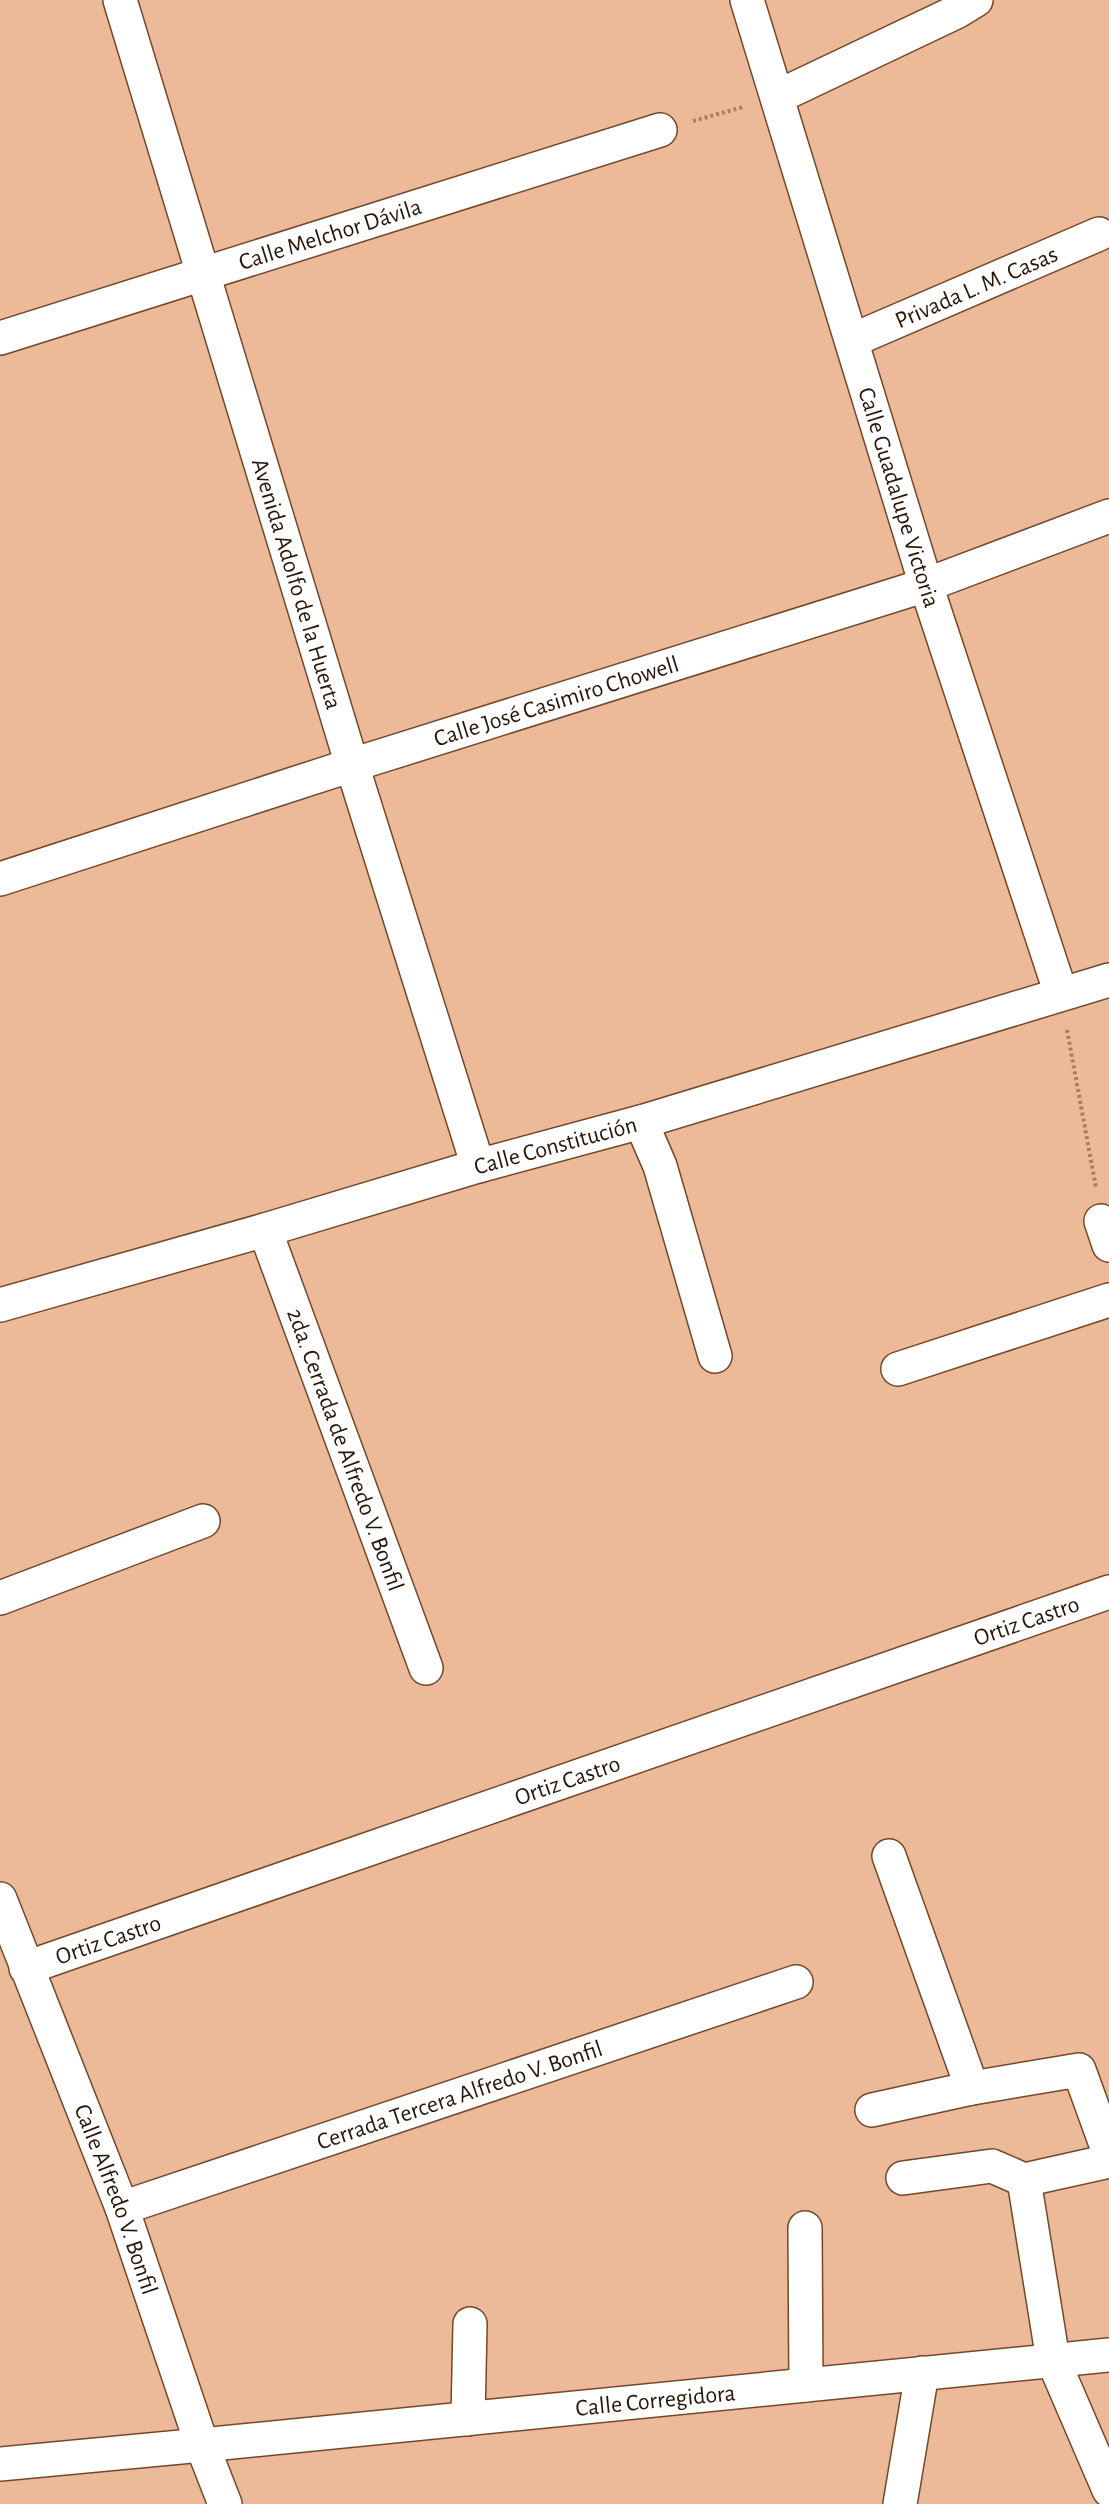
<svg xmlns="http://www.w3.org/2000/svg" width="1109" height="2504" viewBox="0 0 1109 2504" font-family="'Alegreya Sans',sans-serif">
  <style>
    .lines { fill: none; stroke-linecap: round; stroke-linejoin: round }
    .minor-casing { stroke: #73482a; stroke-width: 36 }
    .tertiary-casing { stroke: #73482a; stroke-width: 36 }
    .path { stroke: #a47e65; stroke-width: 4; stroke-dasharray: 3 3; stroke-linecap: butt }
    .minor { stroke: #fff; stroke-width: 33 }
    .tertiary { stroke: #fff; stroke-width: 33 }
    .labels { text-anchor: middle; stroke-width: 6; stroke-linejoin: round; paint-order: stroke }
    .street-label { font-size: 24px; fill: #271509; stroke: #fbe1d0 }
  </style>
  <rect width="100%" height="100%" fill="#ecba99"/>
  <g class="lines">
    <defs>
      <g id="minor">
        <path id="s1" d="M120,0L352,765L478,1166"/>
        <path id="s2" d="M747,0L926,585L1061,994"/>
        <path d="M777,97L958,11L976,0"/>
        <path id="s3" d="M0,338L660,130"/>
        <path id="s4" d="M853,340L1099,234"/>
        <path id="s5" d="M0,879L352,765L926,585L1109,516"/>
        <path d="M641,1122L660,1166L715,1356"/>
        <path d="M1101,1221L1109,1245"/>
        <path id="s6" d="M265,1230L426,1668"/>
        <path d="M898,1369L1109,1300"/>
        <path d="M0,1598L203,1521"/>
        <path d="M889,1856L972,2088"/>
        <path id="s7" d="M26,1968L1109,1592"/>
        <path d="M872,2110L972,2088L1079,2070L1109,2153"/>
        <path d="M1109,2161L1024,2180L1053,2360L1109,2490"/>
        <path d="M903,2178L992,2166L1024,2180"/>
        <path id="s8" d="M122,2208L796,1982"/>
        <path d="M805,2228L806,2385"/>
        <path d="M468,2419L470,2324"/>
        <path id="s9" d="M225,2504L202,2445L1109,2355"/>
        <path d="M900,2504L922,2373"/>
      </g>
      <g id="tertiary">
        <path id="s10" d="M0,1305L265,1230L478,1166L641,1122L1109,980"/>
        <path id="s11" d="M0,1899L122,2208L202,2445L0,2464"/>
      </g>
    </defs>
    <use href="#minor" class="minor-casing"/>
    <use href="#tertiary" class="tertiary-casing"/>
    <path class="path" d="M693,121L743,107
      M1067,1030L1096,1188"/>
    <use href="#minor" class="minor"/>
    <use href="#tertiary" class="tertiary"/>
  </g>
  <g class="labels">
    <g class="street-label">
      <text dy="8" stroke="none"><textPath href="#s3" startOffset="346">Calle Melchor Dávila</textPath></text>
      <text dy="8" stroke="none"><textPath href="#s4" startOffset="134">Privada L. M. Casas</textPath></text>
      <text dy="8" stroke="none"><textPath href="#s2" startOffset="520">Calle Guadalupe Victoria</textPath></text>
      <text dy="8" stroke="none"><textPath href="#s1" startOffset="610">Avenida Adolfo de la Huerta</textPath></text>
      <text dy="8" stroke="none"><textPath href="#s5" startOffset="584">Calle José Casimiro Chowell</textPath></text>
      <text dy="8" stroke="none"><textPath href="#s10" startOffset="578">Calle Constitución</textPath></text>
      <text dy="8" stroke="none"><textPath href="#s6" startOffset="234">2da. Cerrada de Alfredo V. Bonfil</textPath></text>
      <text dy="8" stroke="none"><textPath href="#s7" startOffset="1059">Ortiz Castro</textPath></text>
      <text dy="8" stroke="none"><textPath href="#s7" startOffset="573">Ortiz Castro</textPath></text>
      <text dy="8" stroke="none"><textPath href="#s7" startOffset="87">Ortiz Castro</textPath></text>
      <text dy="8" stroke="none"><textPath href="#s8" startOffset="356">Cerrada Tercera Alfredo V. Bonfil</textPath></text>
      <text dy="8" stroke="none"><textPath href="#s11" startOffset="322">Calle Alfredo V. Bonfil</textPath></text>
      <text dy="8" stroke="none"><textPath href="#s9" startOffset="519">Calle Corregidora</textPath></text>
    </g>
  </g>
</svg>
